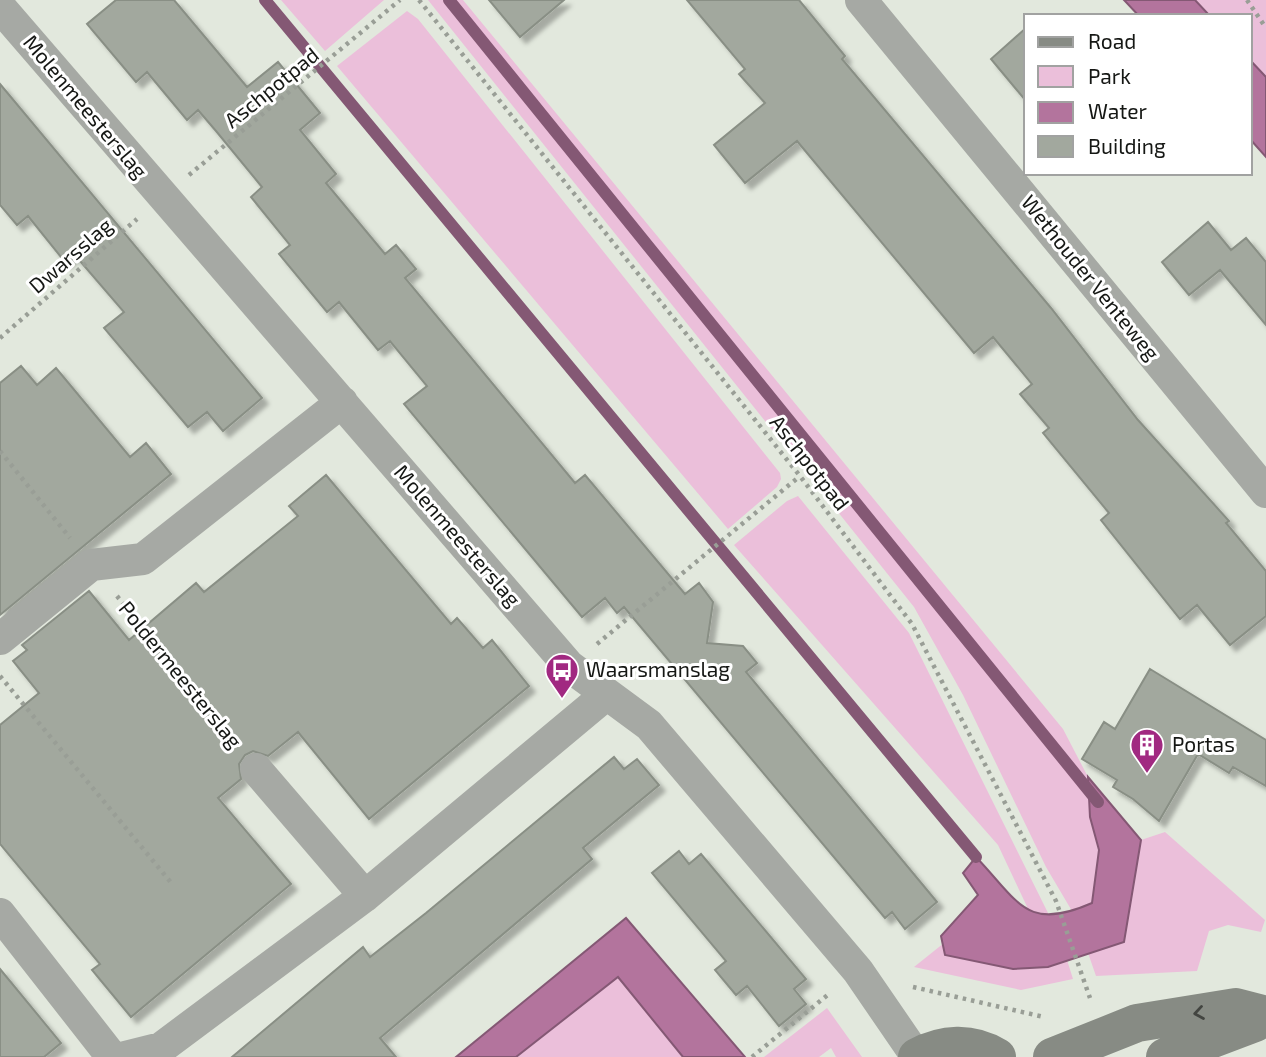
<svg xmlns="http://www.w3.org/2000/svg" width="1266" height="1057" viewBox="0 0 1266 1057" font-family="'Exo 2',sans-serif">
  <style>
    .green { fill: #ebbfda }
    .water { fill: #b3749d; stroke: #845874; stroke-width: 2 }
    .lines { fill: none; stroke-linecap: round; stroke-linejoin: round }
    .stream { stroke: #845874; stroke-width: 12 }
    .building { fill: #a2a89e; stroke: #898f85; stroke-width: 2; filter: url(#shadow) }
    .path { stroke: #999e96; stroke-width: 4.5; stroke-dasharray: 3.5 5; stroke-linecap: butt }
    .minor { stroke: #a6a9a4; stroke-width: 32 }
    .secondary { stroke: #878b84; stroke-width: 38 }
    .oneway { stroke: #434541 }
    .labels { text-anchor: middle; stroke-width: 6; stroke-linejoin: round; paint-order: stroke }
    .street-label { font-size: 21px; fill: #151714; stroke: #fff }
    .poi-label { font-size: 21px; fill: #151714; stroke: #fff; text-anchor: start }
  </style>
  <defs>
    <filter id="shadow"><feDropShadow dx="6" dy="6" stdDeviation="2" flood-color="#0004"/></filter>
  </defs>
  <rect width="100%" height="100%" fill="#e2e8dd"/>
  <path class="green" d="M281,0H384L325,51Z
    M428,0H463L1063,729L1088,777L1090,817L1099,850L1092,903L1072,911L1046,867L963,695L914,607Z
    M1195,0H1266V77L1250,60V16H1210Z
    M407,11L418,19L780,473L781,479L777,487L728,529L337,66Z
    M798,496L909,633L1049,915L1030,913L998,845L734,545L787,501Z
    M1165,832L1265,920L1261,932L1228,925L1209,931L1197,971L1096,976L1088,953L1124,942L1141,840Z
    M944,943L1048,967L1067,960L1073,979L1021,990L914,967Z
    M618,977L683,1057H516Z
    M827,1008L862,1057H836L831,1048L819,1057H764Z"/>
  <path class="water" d="M1124,0H1195L1210,16H1139Z
    M1250,60L1266,77V157L1250,139Z
    M1088,777L1141,840L1124,942L1048,967L1013,969L945,955L941,936L978,895L963,873L976,857C1019,902 1026,932 1092,903L1099,850L1090,817Z
    M626,918L745,1057H683L618,977L516,1057H456Z"/>
  <g class="lines">
    <path class="stream" d="M265,0L976,857
      M449,0L1098,802"/>
  </g>
  <path class="building" d="M116,0H174L247,87L278,62L320,113L300,130L336,174L326,183L385,254L396,245L416,269L405,278L575,483L585,475L685,594L699,583L713,602L707,643L743,646L757,663L746,672L937,902L905,929L892,912L885,918L624,607L617,613L605,598L582,617L404,404L427,386L390,341L378,350L339,302L327,312L279,254L290,245L251,197L262,187L216,131L198,110L187,120L147,72L136,82L87,24Z
    M489,0H564L520,37Z
    M687,0H799L845,56L842,59L1051,308L1138,420L1229,521L1226,523L1266,571V616L1230,645L1197,605L1180,619L1101,520L1109,513L1043,433L1049,428L1020,394L1032,384L993,337L974,353L797,141L745,183L714,145L765,103L739,74L745,69Z
    M1026,28V101L991,59Z
    M0,84L262,398L223,431L207,412L188,427L104,328L124,312L74,254L65,262L28,216L17,225L0,205Z
    M1208,222L1231,250L1246,238L1266,262V325L1220,270L1189,295L1162,262Z
    M21,366L37,385L56,368L130,457L146,443L171,474L0,615V383Z
    M326,475L451,624L457,618L483,648L492,640L529,686L369,819L298,732L268,756L253,751L245,755L239,764L241,779L218,798L291,884L131,1017L92,970L100,964L0,844V725L39,693L13,661L27,650L22,645L89,591L129,640L196,583L204,592L298,516L289,506Z
    M1150,669L1266,740V786L1233,767L1229,773L1198,754L1159,821L1133,799L1113,787L1117,780L1082,759L1104,722L1115,729Z
    M614,757L624,769L637,759L659,785L583,848L592,859L380,1038L396,1057H232L363,947L370,957L426,913Z
    M679,851L689,864L701,854L806,979L794,989L806,1004L779,1026L747,986L736,995L715,970L726,961L652,873Z
    M0,969L61,1043L44,1057H0Z"/>
  <g class="lines">
    <path class="path" d="M419,0L800,476L912,624L1056,901L1090,998
      M1247,0L1266,28
      M189,175L400,0
      M0,338L137,219
      M0,451L70,538
      M117,596L234,742
      M597,644L800,476
      M0,676L173,885
      M913,987L1044,1017
      M752,1057L830,993"/>
    <path class="minor" d="M861,0L1266,492
      M0,7L569,666L649,725L858,971L917,1057
      M0,639L91,565L143,559L342,402
      M256,769L365,896
      M0,914L112,1057
      M125,1057L161,1048L365,896L607,694"/>
    <path class="secondary" d="M917,1057C943,1043 971,1041 997,1057
      M1052,1057L1137,1023L1236,1007L1266,1015
      M1165,1057L1255,1023"/>
  </g>
  <defs><path id="oneway-chevron" d="M-2-3.5L2.5 0L-2 3.5" fill="none" stroke-width="1.6" stroke-linecap="round" stroke-linejoin="round" transform="scale(1.75)"/></defs>
  <use class="oneway" href="#oneway-chevron" transform="translate(1199 1013) rotate(171)"/>
  <defs>
    <symbol id="bus-pin" viewBox="-11 -11 22 30"><path d="M0 17L-7.5 6A9.5 9.5 0 1 1 7.5 6Z" fill="#a12981" stroke="#fff"/><path d="M-5-6H5V4H4V6H2V4H-2V6H-4V4H-5ZM-3.5-4V0h7V-4ZM-3.5 1.2v1.5H-2V1.2ZM2 1.2v1.5H3.5V1.2Z" fill="#fff"/></symbol>
    <symbol id="building-pin" viewBox="-11 -11 22 30"><path d="M0 17L-7.5 6A9.5 9.5 0 1 1 7.5 6Z" fill="#a12981" stroke="#fff"/><path d="M-4-6H4V6H1V3H-1V6H-4ZM-2.5-4.3h1.7v1.8h-1.7ZM.8-4.3h1.7v1.8H.8ZM-2.5-1h1.7V.8h-1.7ZM.8-1h1.7V.8H.8Z" fill="#fff"/></symbol>
  </defs>
  <g fill-rule="evenodd">
    <use href="#bus-pin" x="543" y="651" width="38" height="52"/>
    <use href="#building-pin" x="1128" y="726" width="38" height="52"/>
  </g>
  <g class="labels">
    <g class="street-label">
      <text transform="translate(272 88) rotate(-39)" y="7">Aschpotpad</text>
      <text transform="translate(85 107) rotate(50)" y="7">Molenmeesterslag</text>
      <text transform="translate(71 256) rotate(-41)" y="7">Dwarsslag</text>
      <text transform="translate(1090 278) rotate(51)" y="7">Wethouder Venteweg</text>
      <text transform="translate(809 463) rotate(52)" y="7">Aschpotpad</text>
      <text transform="translate(457 536) rotate(49)" y="7">Molenmeesterslag</text>
      <text transform="translate(180 675) rotate(51)" y="7">Poldermeesterslag</text>
    </g>
    <g class="poi-label">
      <text x="586" y="677">Waarsmanslag</text>
      <text x="1172" y="752">Portas</text>
    </g>
  </g>
  <rect x="1024" y="14" width="228" height="161" fill="#ffffff" stroke="#a1a2a1" stroke-width="2"/>
  <rect x="1038" y="37" width="35" height="10" fill="#878b84" stroke="#a1a2a1" stroke-width="2"/>
  <text x="1088" y="49" font-size="21" fill="#151714">Road</text>
  <rect x="1038" y="66" width="35" height="21" fill="#ebbfda" stroke="#a1a2a1" stroke-width="2"/>
  <text x="1088" y="84" font-size="21" fill="#151714">Park</text>
  <rect x="1038" y="102" width="35" height="21" fill="#b3749d" stroke="#a1a2a1" stroke-width="2"/>
  <text x="1088" y="119" font-size="21" fill="#151714">Water</text>
  <rect x="1038" y="136" width="35" height="21" fill="#a2a89e" stroke="#a1a2a1" stroke-width="2"/>
  <text x="1088" y="154" font-size="21" fill="#151714">Building</text>
</svg>
